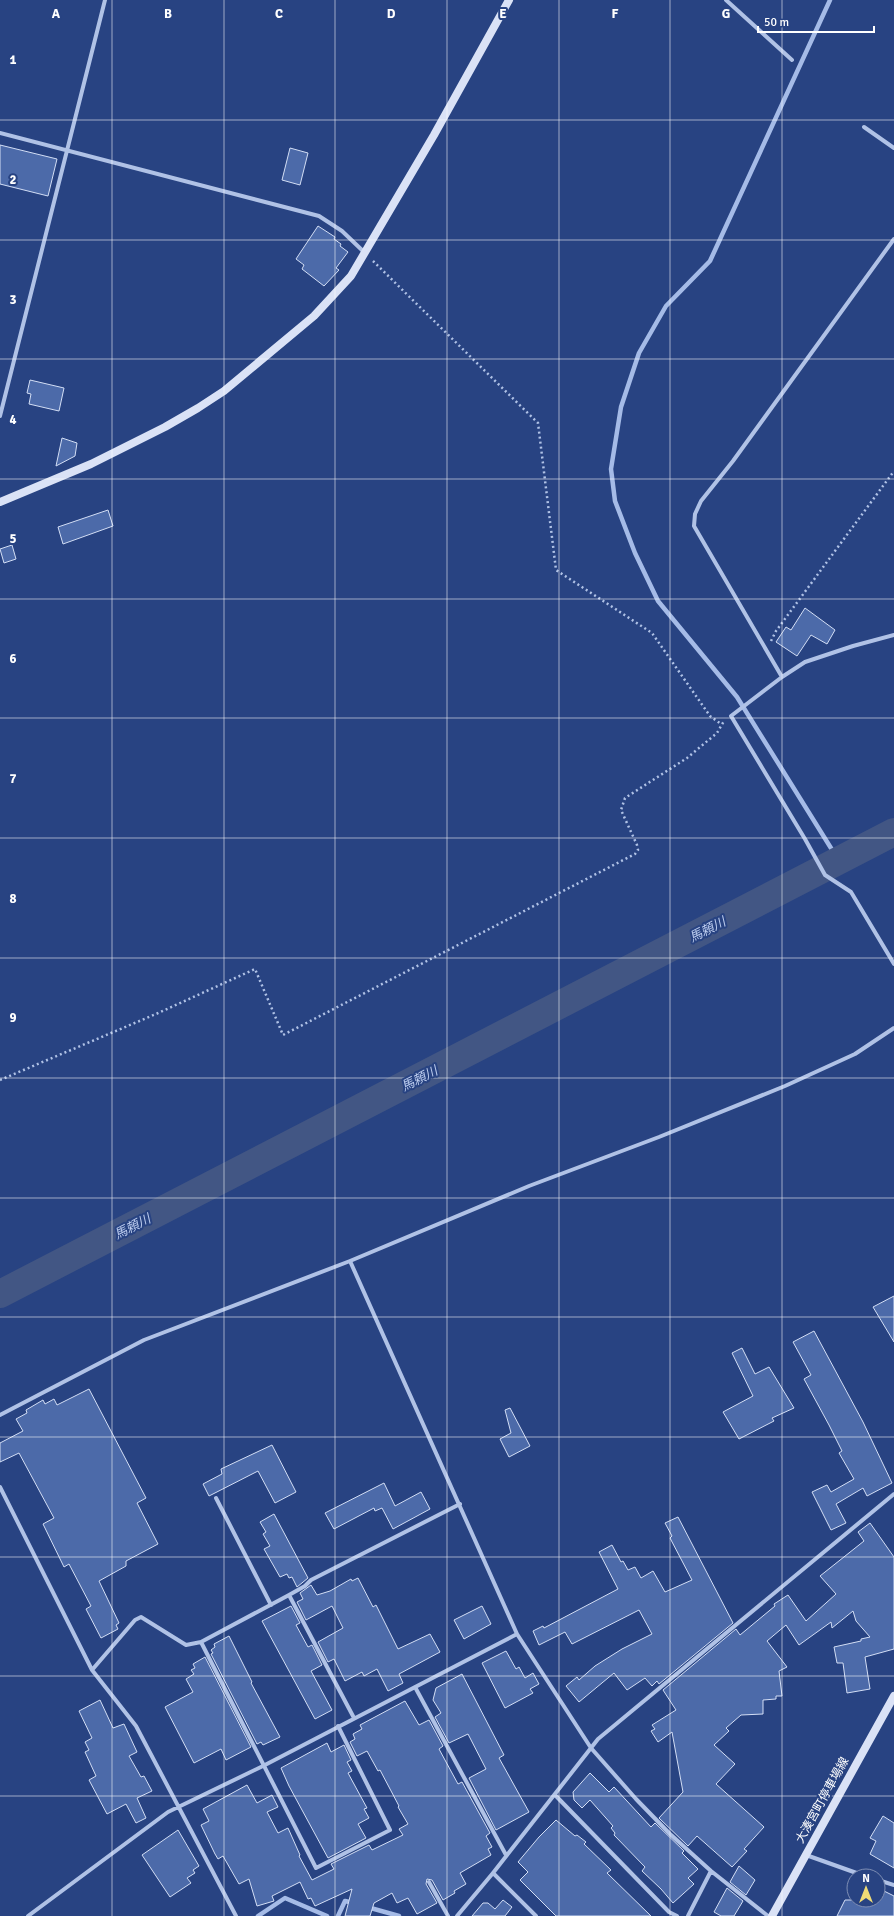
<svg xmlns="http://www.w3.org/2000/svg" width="894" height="1916" viewBox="0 0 894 1916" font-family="Signika,'Noto Sans JP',sans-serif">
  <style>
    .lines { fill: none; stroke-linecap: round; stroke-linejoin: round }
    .stream { stroke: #a5bbe7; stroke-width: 4.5 }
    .river { stroke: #425684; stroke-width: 28 }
    .building { fill: #4c6aa9; stroke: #d3def5 }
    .path { stroke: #b0c2e6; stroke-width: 2.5; stroke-dasharray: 2 3; stroke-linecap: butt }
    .street { stroke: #b0c2e6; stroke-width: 4 }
    .secondary { stroke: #dae2f6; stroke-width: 8 }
    .grid { fill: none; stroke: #fff; stroke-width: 1; stroke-opacity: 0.55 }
    .labels { text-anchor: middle; stroke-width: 4; stroke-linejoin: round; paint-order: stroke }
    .street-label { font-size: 12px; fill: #fff; stroke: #284382 }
    .water-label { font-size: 13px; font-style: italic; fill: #bcccee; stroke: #284382 }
    .grid-label { font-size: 13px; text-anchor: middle; font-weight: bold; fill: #fff; stroke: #284382; stroke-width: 4; stroke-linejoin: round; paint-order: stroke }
  </style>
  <rect width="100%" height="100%" fill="#284382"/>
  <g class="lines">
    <path class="stream" d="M830,0L710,261L666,306L639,353L621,407L611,469L615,501L635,553L658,601L737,697L839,861
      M367,1907L399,1916
      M258,1916L285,1898L327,1916
      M338,1916L345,1901L354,1903"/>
    <path class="river" d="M0,1294L894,832"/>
  </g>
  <path class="building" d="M0,145L57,159L48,196L0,184Z
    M290,148L308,153L300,185L282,180Z
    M318,226L335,237L334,239L341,244L340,246L348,252L336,268L339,270L324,286L302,269L304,265L296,259Z
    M30,380L64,388L59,411L29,404L31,394L27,393Z
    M62,438L77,443L75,456L56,466Z
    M108,510L113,526L63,544L58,527Z
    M12,545L16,559L4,563L0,549Z
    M805,608L835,630L827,644L811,635L797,656L776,642L786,627L791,630Z
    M894,1296V1342L873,1307Z
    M814,1331L863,1422L892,1483L867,1496L863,1488L836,1504L846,1523L831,1530L812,1492L827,1485L831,1492L854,1479L839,1453L842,1451L829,1425L804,1379L811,1375L793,1342Z
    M742,1348L755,1374L769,1367L794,1408L772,1418L774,1421L739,1439L723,1412L753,1396L732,1353Z
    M89,1389L146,1498L137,1503L158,1544L126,1561V1566L99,1581L119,1623L116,1625L118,1629L101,1638L86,1609L91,1606L69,1564L64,1567L43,1524L54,1518L19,1453L0,1462V1443L23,1431L16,1419L27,1413L26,1410L43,1400L45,1404L54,1399L57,1405Z
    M510,1408L530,1446L509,1457L500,1439L511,1433L505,1410Z
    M272,1445L296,1492L275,1503L258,1471L209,1496L203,1484L222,1474L221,1469Z
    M384,1483L395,1506L421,1492L430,1509L393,1529L382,1508L375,1511L374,1508L334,1529L325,1513Z
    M274,1514L308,1578L297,1587L292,1577L289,1578L287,1574L280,1577L264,1549L270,1546L263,1534L266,1532L260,1522Z
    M678,1517L733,1623L659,1684L657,1681L652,1686L645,1678L627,1690L614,1673L579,1702L566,1686L577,1677L579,1680L595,1666L622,1649L652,1634L639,1610L572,1644L565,1632L539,1645L533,1631L543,1626L544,1628L618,1589L599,1552L612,1545L621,1562L623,1561L628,1570L635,1567L641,1578L653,1571L665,1592L692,1580L670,1538L672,1536L665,1523Z
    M870,1523L894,1557V1649L865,1657L870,1689L847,1693L843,1663H837L834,1647L861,1641V1639L870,1637L856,1621L853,1611L832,1628L831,1622L799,1645L786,1625L767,1641L787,1667L779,1671L782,1696H776V1699L763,1700V1714L741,1715L726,1728L729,1731L714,1745L735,1764L716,1784L764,1827L744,1849L747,1851L732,1867L697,1836L688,1846L659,1818L683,1792L672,1732L658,1742L651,1731L655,1729L652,1725L676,1710L663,1690L736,1629L740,1635L775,1606L774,1604L788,1595L806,1621L836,1594L820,1576L864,1541L858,1532Z
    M358,1578L373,1607L376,1605L398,1649L430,1634L440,1652L399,1674L403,1683L388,1691L377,1669L364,1676L362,1672L345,1681L334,1659L328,1662L318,1642L343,1628L332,1606L306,1620L297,1602L303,1599L300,1593L311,1585L317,1595L330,1591L351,1579L352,1581Z
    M291,1606L300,1623L296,1625L308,1647L312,1645L322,1665L311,1671L332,1710L315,1719L262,1621Z
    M482,1606L491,1624L464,1639L454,1620Z
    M229,1636L252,1682L251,1683L280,1737L263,1745L261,1742L257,1744L211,1654L213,1653L211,1650L215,1647L214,1644Z
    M506,1651L516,1669L519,1667L525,1678L533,1673L539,1684L530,1689L533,1693L505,1708L482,1663Z
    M205,1657L251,1747L226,1760L221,1749L194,1763L165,1707L193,1692L186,1679L194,1674L191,1670L195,1668L193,1664Z
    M462,1674L504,1755L499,1758L529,1812L496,1830L469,1778L486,1769L468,1734L449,1743L435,1717L441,1713L433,1700L436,1688Z
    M100,1700L113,1728L124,1724L137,1752L129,1756L141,1777L144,1776L152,1791L137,1798L146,1818L136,1823L126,1804L107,1814L89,1780L96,1776L85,1752L89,1750L85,1742L92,1738L79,1711Z
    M405,1701L419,1725L429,1720L443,1746L439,1749L458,1784L462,1782L490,1833L486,1836L492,1847L488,1849L491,1855L460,1873L466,1884L454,1891L455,1893L443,1900L432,1880L427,1879L426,1884L437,1903L417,1914L408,1898L397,1903L392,1893L374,1903L370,1916H345L352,1889L315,1906L311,1898L308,1899L300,1882L272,1896L274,1901L257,1906L249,1879L239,1884L223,1856L218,1859L215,1854L201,1825L209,1821L203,1809L247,1785L257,1803L272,1795L278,1807L267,1812L278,1833L288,1828L300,1855L299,1856L312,1880L334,1869L331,1864L369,1845L372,1850L403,1835L399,1829L408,1824L398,1807L399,1806L380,1770L378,1771L367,1751L357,1756L350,1742L355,1739L353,1734L362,1729L360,1725Z
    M327,1743L331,1752L344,1745L351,1760L347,1762L352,1771L348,1773L367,1808L364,1809L369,1818L358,1824L366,1838L328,1858L289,1786L281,1768Z
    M590,1773L609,1792L614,1787L651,1827L655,1823L684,1851L682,1853L698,1869L688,1878L694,1884L673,1903L661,1889L642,1871L645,1867L614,1835L615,1833L611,1828L613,1826L590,1800L582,1808L574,1800L573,1792Z
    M883,1816L894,1823V1868L870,1854L876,1841L870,1838Z
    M556,1820L575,1836L577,1835L586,1842L584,1844L611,1870L607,1873L651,1916H556L520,1880L528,1872L518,1862L539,1837Z
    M178,1830L199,1866L193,1870L195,1873L187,1878L191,1883L170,1897L142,1855Z
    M739,1866L755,1880L746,1895L730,1882Z
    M727,1888L743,1901L734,1916H721L714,1912Z
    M878,1888L894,1896V1916H837L845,1900H878Z
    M503,1900L512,1907L505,1916H472L483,1903H488L495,1909Z"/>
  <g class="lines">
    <path class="path" d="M373,261L538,423L556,570L652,633L710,716L721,724
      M771,641L776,631L894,471
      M0,1080L156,1014L255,969L283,1035L635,854L638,850L637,845L621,810L625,798L687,758L717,733L724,721"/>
    <path class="street" d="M726,0L792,60
      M864,127L894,148
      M0,133L319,216L342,231L364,252
      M0,416L105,0
      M894,635L853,646L805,662L782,677L731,716L805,839L825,875L851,892L894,964
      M782,677L694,526L695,514L701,501L733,461L894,239
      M350,1261L517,1634
      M0,1415L144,1340L350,1261L529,1186L659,1137L785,1086L855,1054L894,1028
      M0,1487L92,1670L136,1726L236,1916
      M216,1498L271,1605
      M289,1595L354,1718
      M201,1642L316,1868L390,1830L338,1726
      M92,1670L135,1620L141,1617L186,1645L201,1642L289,1595L305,1586L311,1580L460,1504
      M415,1687L506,1855
      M555,1795L669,1912L677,1916
      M806,1855L865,1876
      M493,1873L536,1916
      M878,1880L894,1885
      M429,1882L448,1916
      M28,1916L168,1812L263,1766L517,1634L591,1748L636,1799L670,1834L711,1871L768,1916
      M457,1916L493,1873L598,1739L894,1494
      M688,1916L711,1871"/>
    <path class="secondary" d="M0,502L91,464L165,427L198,408L224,391L314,316L351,276L434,135L509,0
      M772,1916L894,1696"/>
  </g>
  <path class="grid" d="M112,0V1916M224,0V1916M335,0V1916M447,0V1916M559,0V1916M670,0V1916M782,0V1916M0,120H894M0,240H894M0,359H894M0,479H894M0,599H894M0,718H894M0,838H894M0,958H894M0,1078H894M0,1198H894M0,1317H894M0,1437H894M0,1557H894M0,1676H894M0,1796H894"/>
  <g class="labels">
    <g class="street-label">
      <text transform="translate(822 1800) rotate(-61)" y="4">大湊宮町停車場線</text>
    </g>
    <g class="water-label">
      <text transform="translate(707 929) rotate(-27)" y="5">馬頼川</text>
      <text transform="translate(419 1078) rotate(-27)" y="5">馬頼川</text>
      <text transform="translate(132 1226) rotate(-27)" y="5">馬頼川</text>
    </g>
  </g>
  <g class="grid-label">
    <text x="56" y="18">A</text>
    <text x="168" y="18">B</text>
    <text x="279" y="18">C</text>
    <text x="391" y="18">D</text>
    <text x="503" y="18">E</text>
    <text x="615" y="18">F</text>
    <text x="726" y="18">G</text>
    <text x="13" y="64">1</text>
    <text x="13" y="184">2</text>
    <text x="13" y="304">3</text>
    <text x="13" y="424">4</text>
    <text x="13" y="543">5</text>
    <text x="13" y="663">6</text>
    <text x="13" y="783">7</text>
    <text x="13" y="903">8</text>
    <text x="13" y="1022">9</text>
  </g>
  <g transform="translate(866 1888)"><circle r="19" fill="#284382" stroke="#7e8eb4"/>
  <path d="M0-3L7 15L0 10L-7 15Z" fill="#eedb76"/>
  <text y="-6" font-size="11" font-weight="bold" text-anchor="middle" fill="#ffffff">N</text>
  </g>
  <path d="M758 26v6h116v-6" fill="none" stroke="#ffffff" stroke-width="2"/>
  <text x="764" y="26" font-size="12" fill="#ffffff" stroke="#284382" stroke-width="3" paint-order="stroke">50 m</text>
</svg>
